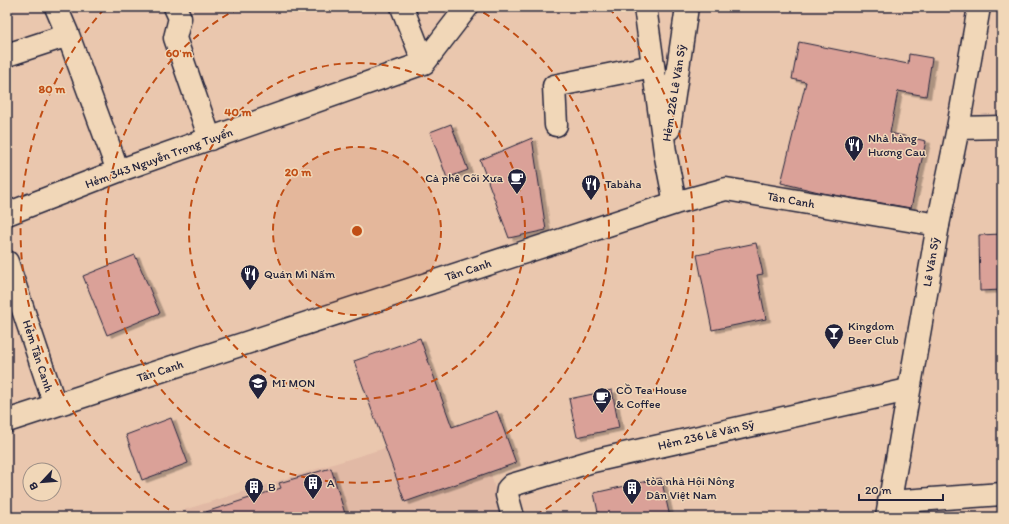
<svg xmlns="http://www.w3.org/2000/svg" width="1009" height="524" viewBox="0 0 1009 524" font-family="Itim,sans-serif">
  <style>
    .built { fill: #e1b9a5 }
    .building { fill: #daa198; stroke: #22223b; filter: url(#shadow) }
    .lines { fill: none; stroke-linecap: round; stroke-linejoin: round }
    .minor-casing { stroke: #22223b; stroke-width: 25 }
    .major-casing { stroke: #22223b; stroke-width: 25 }
    .minor { stroke: #f1d7b8; stroke-width: 22 }
    .major { stroke: #f1d7b8; stroke-width: 22 }
    .ring { fill: none; stroke: #c04e15; stroke-width: 2; stroke-dasharray: 7 5 }
    .labels { text-anchor: middle; stroke-width: 3; stroke-linejoin: round; paint-order: stroke }
    .street-label { font-size: 12px; fill: #22223b; stroke: #f1d7b8 }
    .poi-label { font-size: 12px; fill: #22223b; stroke: #f1d7b8; text-anchor: start }
    .centre { fill: #c04e15; stroke: #f1d7b8; stroke-width: 2 }
    .ring-label { font-size: 12px; text-anchor: middle; font-weight: bold; fill: #c04e15; stroke: #f1d7b8; stroke-width: 3; stroke-linejoin: round; paint-order: stroke }
  </style>
  <defs>
    <filter id="shadow"><feDropShadow dx="4.5" dy="2.5" stdDeviation="0" flood-color="#0004"/></filter>
  </defs>
  <rect width="100%" height="100%" fill="#eac7ae"/>
  <filter id="ink" filterUnits="userSpaceOnUse"><feTurbulence type="fractalNoise" baseFrequency=".025" numOctaves="2"/><feDisplacementMap in="SourceGraphic" scale="8" xChannelSelector="R" yChannelSelector="G"/><feConvolveMatrix kernelMatrix="1 2 1 2 8 2 1 2 1" color-interpolation-filters="sRGB"/></filter>
  <g filter="url(#ink)">
    <path class="built" d="M479,419L501,517H161Z"/>
    <path class="building" d="M799,42L908,64L909,54L932,58L926,96L898,91L890,133L926,141L911,208L823,193L781,183L806,82L792,79Z
      M451,124L468,170L447,178L430,132Z
      M532,138L546,230L509,238L480,160Z
      M1002,234V290L980,291L979,235Z
      M756,243L763,274L757,275L766,319L712,330L697,255Z
      M135,255L160,313L107,335L83,276Z
      M420,338L452,427L497,411L516,463L405,502L354,361Z
      M612,390L619,428L577,437L569,399Z
      M171,418L188,463L142,480L126,435Z
      M331,468L346,517H206V512L281,488L279,483Z
      M661,478L670,517H599L594,493Z"/>
    <g class="lines">
      <defs>
        <path id="minor" d="M56,7L68,35L118,171
          M175,7L180,18L175,38L210,139
          M402,7L424,63
          M645,7L665,152L675,203
          M7,52L10,54L68,35
          M424,63L467,7
          M556,125L554,86L653,66
          M958,128L1002,127
          M669,129L687,7
          M7,214L118,171L424,63
          M7,262L55,405
          M7,421L675,203L726,189L938,225
          M889,502L1002,494
          M513,517L507,495L508,489L512,485L593,461L908,390"/>
        <path id="major" d="M887,517L938,225L958,128L979,7"/>
      </defs>
      <use href="#minor" class="minor-casing"/>
      <use href="#major" class="major-casing"/>
      <use href="#minor" class="minor"/>
      <use href="#major" class="major"/>
    </g>
  </g>
  <circle cx="357" cy="231" r="84" fill="#c04e15" fill-opacity=".12"/>
  <g class="ring">
    <circle cx="357" cy="231" r="84"/>
    <circle cx="357" cy="231" r="168"/>
    <path d="M473 7A252 252 0 1 1 241 7"/>
    <path d="M179 516A336 336 0 0 1 105 8M609 8A336 336 0 0 1 535 516"/>
  </g>
  <defs>
    <symbol id="restaurant-pin" viewBox="-11 -11 22 30"><path d="M0 17L-7.5 6A9.5 9.5 0 1 1 7.5 6Z" fill="#22223b" stroke="#f1d7b8"/><path d="M-5-6h1v4h1v-4h1v4h1v-4h1v5L-1.5 .5V6h-2V.5L-5-1ZM5-6V6H3V1.5H1.5Q1.5-4 5-6Z" fill="#fff"/></symbol>
    <symbol id="cafe-pin" viewBox="-11 -11 22 30"><path d="M0 17L-7.5 6A9.5 9.5 0 1 1 7.5 6Z" fill="#22223b" stroke="#f1d7b8"/><path d="M-5.5-4.5H6V0H3Q3 3.5 0 3.5H-2.5Q-5.5 3.5-5.5 0ZM3-3.2v2h1.7v-2ZM-6 4.5H4V6H-6Z" fill="#fff"/></symbol>
    <symbol id="bar-pin" viewBox="-11 -11 22 30"><path d="M0 17L-7.5 6A9.5 9.5 0 1 1 7.5 6Z" fill="#22223b" stroke="#f1d7b8"/><path d="M-6-5H6L.8 .8V4.5H3.5V6h-7V4.5H-.8V.8Z" fill="#fff"/></symbol>
    <symbol id="school-pin" viewBox="-11 -11 22 30"><path d="M0 17L-7.5 6A9.5 9.5 0 1 1 7.5 6Z" fill="#22223b" stroke="#f1d7b8"/><path d="M0-5L7-2L0 1L-7-2ZM-4 1L0 2.5L4 1V4Q0 6-4 4Z" fill="#fff"/></symbol>
    <symbol id="building-pin" viewBox="-11 -11 22 30"><path d="M0 17L-7.5 6A9.5 9.5 0 1 1 7.5 6Z" fill="#22223b" stroke="#f1d7b8"/><path d="M-4-6H4V6H1V3H-1V6H-4ZM-2.5-4.3h1.7v1.8h-1.7ZM.8-4.3h1.7v1.8H.8ZM-2.5-1h1.7V.8h-1.7ZM.8-1h1.7V.8H.8Z" fill="#fff"/></symbol>
  </defs>
  <g fill-rule="evenodd">
    <use href="#restaurant-pin" x="843" y="134" width="22" height="30"/>
    <use href="#cafe-pin" x="506" y="167" width="22" height="30"/>
    <use href="#restaurant-pin" x="580" y="173" width="22" height="30"/>
    <use href="#restaurant-pin" x="239" y="263" width="22" height="30"/>
    <use href="#bar-pin" x="823" y="322" width="22" height="30"/>
    <use href="#school-pin" x="247" y="372" width="22" height="30"/>
    <use href="#cafe-pin" x="591" y="386" width="22" height="30"/>
    <use href="#building-pin" x="302" y="472" width="22" height="30"/>
    <use href="#building-pin" x="243" y="476" width="22" height="30"/>
    <use href="#building-pin" x="621" y="477" width="22" height="30"/>
  </g>
  <g class="labels">
    <g class="street-label">
      <text transform="translate(674 93) rotate(-81)" y="4">Hẻm 226 Lê Văn Sỹ</text>
      <text transform="translate(159 158) rotate(-20)" y="4">Hẻm 343 Nguyễn Trọng Tuyển</text>
      <text transform="translate(791 200) rotate(10)" y="4">Tân Canh</text>
      <text transform="translate(931 262) rotate(-80)" y="4">Lê Văn Sỹ</text>
      <text transform="translate(468 270) rotate(-18)" y="4">Tân Canh</text>
      <text transform="translate(38 356) rotate(72)" y="4">Hẻm Tân Canh</text>
      <text transform="translate(160 371) rotate(-18)" y="4">Tân Canh</text>
      <text transform="translate(706 435) rotate(-13)" y="4">Hẻm 236 Lê Văn Sỹ</text>
    </g>
    <g class="poi-label">
      <text x="868" y="142">Nhà hàng<tspan x="868" dy="14">Hương Cau</tspan></text>
      <text x="503" y="182" text-anchor="end">Cà phê Cõi Xưa</text>
      <text x="605" y="188">Tabàha</text>
      <text x="264" y="278">Quán Mì Nấm</text>
      <text x="848" y="330">Kingdom<tspan x="848" dy="14">Beer Club</tspan></text>
      <text x="272" y="387">MI MON</text>
      <text x="616" y="394">CỒ Tea House<tspan x="616" dy="14">&amp; Coffee</tspan></text>
      <text x="646" y="485">tòa nhà Hội Nông<tspan x="646" dy="14">Dân Việt Nam</tspan></text>
      <text x="327" y="487">A</text>
      <text x="268" y="491">B</text>
    </g>
  </g>
  <circle cx="357" cy="231" r="6" class="centre"/>
  <g class="ring-label">
    <text x="179" y="57">60 m</text>
    <text x="52" y="93">80 m</text>
    <text x="238" y="116">40 m</text>
    <text x="298" y="176">20 m</text>
  </g>
  <rect width="1009" height="524" fill="none" stroke="#f1d7b8" stroke-width="24"/>
  <rect x="12" y="12" width="985" height="500" fill="none" stroke="#22223b" stroke-width="1.5" filter="url(#ink)"/>
  <g transform="translate(42 482) rotate(244)"><circle r="19" fill="#f1d7b8" stroke="#9e8f86"/>
  <path d="M0-3L7 15L0 10L-7 15Z" fill="#22223b"/>
  <text y="-6" font-size="11" font-weight="bold" text-anchor="middle" fill="#22223b">B</text>
  </g>
  <path d="M859 494v6h84v-6" fill="none" stroke="#22223b" stroke-width="2"/>
  <text x="865" y="494" font-size="12" fill="#22223b" stroke="#f1d7b8" stroke-width="3" paint-order="stroke">20 m</text>
</svg>
